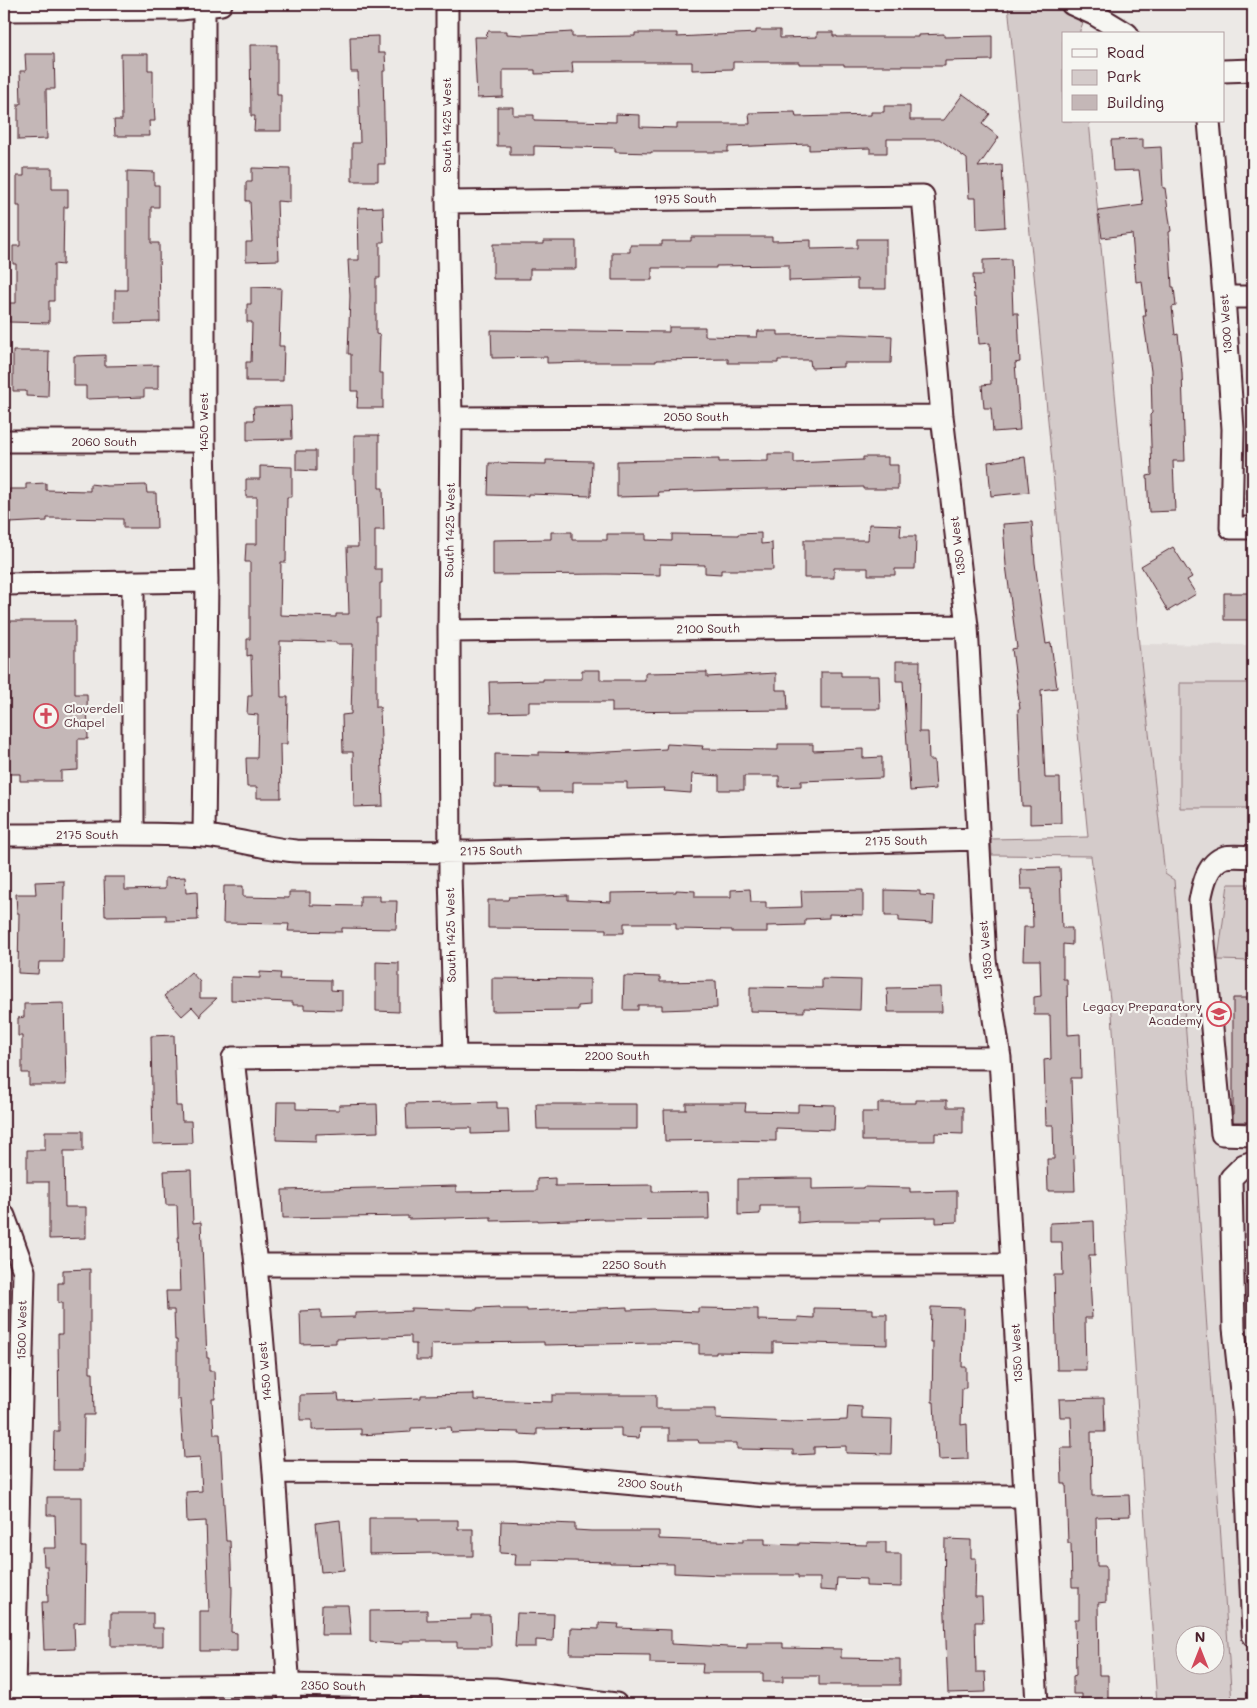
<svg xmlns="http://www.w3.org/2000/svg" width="1257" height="1708" viewBox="0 0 1257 1708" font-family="Mali,sans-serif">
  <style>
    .built { fill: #e0dad8 }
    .green { fill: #d4cbca; stroke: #8f757a; fill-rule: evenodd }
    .building { fill: #c4b7b7; stroke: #4a1f2b }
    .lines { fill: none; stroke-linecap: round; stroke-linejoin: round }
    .minor-casing { stroke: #4a1f2b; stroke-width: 25 }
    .minor { stroke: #f6f6f2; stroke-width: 21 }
    .labels { text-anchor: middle; stroke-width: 4.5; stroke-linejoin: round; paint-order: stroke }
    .street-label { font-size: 12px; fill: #4a1f2b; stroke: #f6f6f2 }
    .poi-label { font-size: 12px; fill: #4a1f2b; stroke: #f6f6f2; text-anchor: start }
  </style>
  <rect width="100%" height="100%" fill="#ece9e6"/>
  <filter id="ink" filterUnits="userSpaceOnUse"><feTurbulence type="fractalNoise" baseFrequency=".02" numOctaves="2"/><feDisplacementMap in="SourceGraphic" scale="10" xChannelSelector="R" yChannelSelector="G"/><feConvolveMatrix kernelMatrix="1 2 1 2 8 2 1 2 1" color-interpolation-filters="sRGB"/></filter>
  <g filter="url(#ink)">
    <path class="built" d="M1139,644L1253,645V1704H1232L1195,1149L1174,880L1165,874Z"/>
    <path class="green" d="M1008,4H1083V23L1080,30V34H1063V121H1089L1139,644L1165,874L1174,880L1195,1149L1232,1704H1157L1112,1014L1091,856L992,855L991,839L1088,837ZM1184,1636H1214V1666H1184Z
      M1180,683H1253V808H1180Z
      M1228,884H1253V961L1218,960Z"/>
    <path class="building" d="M756,30H780V38L817,37V32H833V36H837V37H918V35L944,34V37L992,36V60L945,61V66H844V64H799V62H733V69L692,70V62H572L573,73L535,74V70H503V97L477,98L474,37H486L488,31H507V34L524,35L572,32V37L635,36V33H677V37L756,33Z
      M378,36V53H385L386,71H383L385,164H378V181H352V143H360L358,72H351L350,37Z
      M250,45H277V95H281V131H254L255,116H251Z
      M25,54H54L55,89H46L47,139L18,140V104H21L20,71H26Z
      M121,54H148V70H153V103H154L155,121H149L150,136H115L114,120H122Z
      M963,94L990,114L982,124L999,137L978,167L1002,165L1005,227L977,229L976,198H969L967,159L939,139H887V153H870V148L809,150V144L728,147V152H651V153L615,152V148L534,146V155H510V146H497V107H513V115H534V120L616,122V114L640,115V127L677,128V124H750L749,113L795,112L796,117L871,115V112H884V106H910V120H944Z
      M1143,139V148L1161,147L1163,188H1165L1171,231L1169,232L1172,287H1174L1176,306L1172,307L1175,335L1178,334L1182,373L1185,461H1173L1175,511L1149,512L1147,476L1152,475L1150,415L1152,413L1151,371L1143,316H1146L1142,281L1136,282L1132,234L1102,238L1098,211L1143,205L1139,170L1113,171L1111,140Z
      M24,168H52V189H68V207H64L63,265L54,264V301H49V323L9,322V303H16V264H13V246H20V206H17V176H24Z
      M252,168L290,169V202L277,201L279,260L246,261V242H252L250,201H246V182H252Z
      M127,171L154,172V185H159V207H151V243H159L160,322L115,323V290H127Z
      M383,207L384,242H380V278H376V334L380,335L379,373H383V408H357L358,391H351V354H348L350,296L348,260H359L358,208Z
      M691,237H772V241L811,240V249L857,248V239H886V289H857V279L789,281V265L716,266V268H652V280H612V252H630V245H662V241H691Z
      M544,241H576V269H530V279H493V244H544Z
      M1011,259L1013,313H1018L1020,362L1015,363L1020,430L993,432L991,408H984L982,385L991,384L990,343L979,344L976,298H974L973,275H983V260Z
      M251,287L281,288L279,346H284L283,381H246V362H251L252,322H247V304H251Z
      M669,327H705V336L757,337L758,331H778V335L842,334L892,336L891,363H843V367L811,368L810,360H778V363H728V359L656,360V362H592L547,363V357L492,358L491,330L669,332Z
      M13,351H49L48,397L26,396V391H13Z
      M105,355V366L158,365V389H144V397L86,399V386H74V356Z
      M291,406L292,439L247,440V420H254L253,407Z
      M354,435H379V488H383L384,530H375V569H382V583H380V618H376V707H380L383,806L354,807L353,752H343L342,715L351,714L353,644H336V642L280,641L281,697H288L287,744H280L281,798H257V787H247L246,758H257L258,715L247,714L248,696H252L251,655L247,656V639H250V562H245L246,544H257V497H246V479H260V466L292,467V497H287L286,562H281L280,615L336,617V614H349L347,547H358L356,479H354Z
      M296,451H316V471L296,470Z
      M768,454H794V463L863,460V457H888V465H898V489H863V487L720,490L658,492L659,496L617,497V461L719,459V462L768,461Z
      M1025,457L1029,492L991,496L988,462Z
      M546,460L592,461L591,496L528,494V496L488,495L489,463L546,464Z
      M46,483V490L90,491V484L107,486L146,485L147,493H156L157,528H123V519L47,518V521L10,523L9,489H26V484Z
      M1032,522L1035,563L1046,644L1051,643L1057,688L1041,690L1045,778H1060L1061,823L1030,824V806H1022L1018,709H1020L1012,649L1017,648L1006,565L1003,524Z
      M869,524L901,525L900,536H916L915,569H895V575H868V568H834V578H804V540H868Z
      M551,532H572V540H607V534H646V540L672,541V534L738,535V534L761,533V544L772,543L773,570H721V574L705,573V565L660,564V575L607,574L493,575V540L551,539Z
      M1173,547L1192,577L1187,580L1196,594L1168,611L1141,566Z
      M1224,593H1253V620H1224Z
      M4,621H75V694H87L88,739H78V770L61,771V781H20V774H4Z
      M896,661H920L919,732H928L929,760H934L936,789L910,791L903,681H896Z
      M582,670H600V680H645V673L707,672V677L776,673V690H787L788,710L612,712V702H529V712L490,713L489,682L543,681V679H582Z
      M821,672H841V676H879L880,709H821Z
      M667,744L703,746L702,749L778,750V744H813V751L863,749V758L882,757V778L801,781V786L779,787V776H744V790H719V776L692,774L691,793L664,791L665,788L627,789V782H573V792H539V789L495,788V754L539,755V752L589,753L666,749Z
      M1060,868L1062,928H1072V945L1063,944V979H1067L1068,1035L1080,1034L1081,1078H1071L1075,1191H1048L1047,1159H1054L1053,1125H1046L1044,1060L1051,1059L1050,1015H1034V997L1041,996L1040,960H1023L1024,927H1033L1032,889H1021L1020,869Z
      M104,877H125V890L165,889V878L185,877L186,893L197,892L198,920L166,921V915L105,916Z
      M64,881L63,962H39L38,974L18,973L19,913H17L16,894H36L35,882Z
      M224,886H243V897L289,898V892H310V905L360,906V896H380V901H397L396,929L342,928V932L288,931L289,924L223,923Z
      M750,889L751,902H766V908L802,907L801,891L863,890V915L829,914V918L805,919V925L767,926V932H732V930L676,929V923H624V933H606V929L488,928V900H508L509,897L568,895V900L611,902V893L676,892V890L695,891V897H731V890Z
      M885,890L920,891V895L934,896L933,923L899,921V916H885Z
      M376,962L399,963V1012L376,1011Z
      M191,972L200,982V998H217L201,1013V1017L192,1007L182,1016L164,996Z
      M260,972L281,973L280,979L331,980V990L342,991V1010L304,1009V1005H293V1002L231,1000V977L260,978Z
      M624,976L660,977V982L716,981L717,1008L662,1010V1005H638V1010H623Z
      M492,978L590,979V1005L578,1006V1010L492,1011Z
      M822,979L861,980L860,1010L804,1008V1012L750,1011V987L822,988Z
      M941,987L942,1012H888L887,988Z
      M1233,998H1253V1122H1233Z
      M64,1003L66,1085H29V1073H22V1036H18V1018L24,1017V1004Z
      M174,1035L176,1106H181L182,1121H191L192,1143L153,1144L151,1036Z
      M916,1100H947V1107H963V1134L935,1133V1141H862V1112H878V1103H916Z
      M277,1102H296V1109L339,1110V1105L377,1104L378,1132L316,1134V1141L276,1140Z
      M497,1102V1108H508L509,1133L471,1134V1128L407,1129L406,1104Z
      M686,1103H746L745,1111L798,1112V1104L835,1105L834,1130L776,1128V1141L725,1140L665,1141L664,1110H686Z
      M536,1104H637V1129H537Z
      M45,1131H83V1151H64L65,1207H86V1238L49,1239V1182H27V1150H45Z
      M191,1170L193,1223L201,1222L207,1358H209V1371H214L215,1399H212L214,1434H220L226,1541H230L232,1590L231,1632L237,1633V1651H200V1611H209L206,1521L187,1522L186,1492L202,1491L200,1457L184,1458L180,1399H177V1340H175L174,1310H167L166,1291H180L177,1205H166L164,1171Z
      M555,1178V1186L652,1185V1192L708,1191L709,1219L603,1220V1219L538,1221V1220L491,1221V1217L408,1219V1216L283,1218L282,1190L456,1186V1192L537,1191V1179Z
      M798,1178H812V1189L863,1188V1187L910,1188V1192L957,1191V1222L936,1223V1217L880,1218V1221H820L798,1223V1206H760V1214L738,1215V1179Z
      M1094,1221L1095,1255H1089L1092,1318H1085L1086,1370H1057L1054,1275H1063L1062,1242H1050V1223Z
      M90,1269V1373H93L94,1415H84L83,1470H53L54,1431H59L58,1334H62V1303H58V1283H63V1270Z
      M499,1307V1309H527V1311L627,1307V1310L654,1309L655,1310L698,1312V1308L758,1309V1320L798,1321V1317L814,1318V1308L873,1309V1314H887V1345L773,1342V1353L716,1352V1354H699V1344L655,1343L544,1345V1342L461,1343L431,1344V1360H416V1344H411V1336L336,1339V1343L301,1344L300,1311L321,1310V1318L355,1317V1313L411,1311V1308L477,1310V1308Z
      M931,1307L964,1308L962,1367H966V1388H962L961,1425L967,1424L968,1459L939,1460L938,1444H936L934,1402H932L933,1342H930Z
      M338,1394L339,1401L421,1398V1395L474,1394V1400L552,1402V1395H656V1409H716V1419L792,1422L847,1420L848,1406L862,1407V1418L892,1419L891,1454L846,1453V1446L814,1447V1454L793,1455V1450L737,1449V1443H699L698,1440H669V1428H640L639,1438L621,1437V1428L537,1429V1435L519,1434V1432L475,1431V1432L452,1433L451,1427L411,1428V1432L361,1435V1429L312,1430V1420H300V1395Z
      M1104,1398L1105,1432H1091L1092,1496L1129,1495L1130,1516L1096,1517L1097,1566H1106V1602L1098,1603L1099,1675H1108V1704H1082V1694H1073V1676L1076,1675L1075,1619H1079V1587H1072L1071,1543H1068L1066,1484H1062L1061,1448H1072L1071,1417H1060L1059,1399Z
      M47,1497H82V1547H86L85,1622L74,1623L75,1649L44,1650L42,1602H48L47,1566H44L43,1548H56L55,1515H47Z
      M369,1518H418V1520H458V1529H473V1556H444L436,1553L369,1554Z
      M340,1520L344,1570L321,1572L316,1523Z
      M501,1521L575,1524V1530L591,1531H659V1539L743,1542V1539H765V1544L799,1545V1543L867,1545V1542H886V1554H901V1587L866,1586V1579L837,1578L836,1591L820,1590V1578H798V1575H722L674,1573V1564L610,1563V1562L532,1560V1565H515L516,1554L500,1553Z
      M945,1539L971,1540V1558H976L975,1597H982L983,1622H975L976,1672H985L986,1692L948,1693L944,1590Z
      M322,1605H348L351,1635H321Z
      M427,1610V1620L471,1619V1615H490L491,1647H457V1642H442V1641H403V1644L370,1642V1611Z
      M111,1613H153V1628H163V1646H111Z
      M517,1613L554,1614L553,1641L536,1640V1647H515Z
      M599,1623L619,1624L618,1628L671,1630V1644L747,1648V1643H783V1648L841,1649V1658L900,1659V1685H819V1676H783V1682H763V1673H702L703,1664L650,1663V1655L570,1654L571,1628L599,1629Z"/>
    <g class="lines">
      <defs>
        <path id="minor" d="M447,4V202L451,418L449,631L450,874L455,1056
          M1072,4L1094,14L1127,34
          M204,7V441L207,581L204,836
          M4,10L181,9L221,4
          M1223,71L1253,70
          M1209,121L1224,297L1233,429L1231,528H1253
          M447,202L923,196L942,416L967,626L985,960L1000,1058L1037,1704
          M1224,297H1253
          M451,418L942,416
          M4,441H204
          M133,582V834
          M4,584L207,581
          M449,631L967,626
          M4,835C70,835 137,832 203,836C234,838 265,849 297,851L471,852L979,839
          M1253,857C1245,857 1233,855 1225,857C1207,863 1203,885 1200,901L1222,1134L1253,1135
          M4,1216L24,1271L14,1688L289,1685L495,1689L616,1704
          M256,1265H1012
          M1244,1418L1234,1328L1231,1178L1244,1165L1253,1162
          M1253,1418H1244L1253,1635
          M274,1472L514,1473L767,1496H1025
          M290,1704L274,1472L256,1265L233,1058L455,1056L1000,1058"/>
      </defs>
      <use href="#minor" class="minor-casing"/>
      <use href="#minor" class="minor"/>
    </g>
  </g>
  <defs>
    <symbol id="church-ring" viewBox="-11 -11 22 22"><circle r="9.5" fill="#f6f6f2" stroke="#d1495b" stroke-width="1.5"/><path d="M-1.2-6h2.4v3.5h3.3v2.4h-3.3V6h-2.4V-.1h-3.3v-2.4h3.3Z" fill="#d1495b"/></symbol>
    <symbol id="school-ring" viewBox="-11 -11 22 22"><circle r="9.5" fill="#f6f6f2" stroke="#d1495b" stroke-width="1.5"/><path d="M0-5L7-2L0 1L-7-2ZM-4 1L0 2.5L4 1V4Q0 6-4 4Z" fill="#d1495b"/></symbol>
  </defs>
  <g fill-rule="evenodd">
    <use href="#church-ring" x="32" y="702" width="28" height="28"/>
    <use href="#school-ring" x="1205" y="1000" width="28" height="28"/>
  </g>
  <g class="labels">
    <g class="street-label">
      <text transform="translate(447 125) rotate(-90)" y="4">South 1425 West</text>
      <text transform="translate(685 199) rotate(-1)" y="4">1975 South</text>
      <text transform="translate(1226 324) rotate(-94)" y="4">1300 West</text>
      <text x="696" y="421">2050 South</text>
      <text transform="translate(204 422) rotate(-90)" y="4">1450 West</text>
      <text x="104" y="446">2060 South</text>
      <text transform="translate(450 530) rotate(-89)" y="4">South 1425 West</text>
      <text transform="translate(958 546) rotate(-97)" y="4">1350 West</text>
      <text transform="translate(708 629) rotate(-1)" y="4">2100 South</text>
      <text x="87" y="839">2175 South</text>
      <text transform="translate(896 841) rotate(-1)" y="4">2175 South</text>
      <text transform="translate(491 851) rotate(-1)" y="4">2175 South</text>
      <text transform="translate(451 935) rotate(-91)" y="4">South 1425 West</text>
      <text transform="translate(986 950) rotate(-95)" y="4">1350 West</text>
      <text x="617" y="1060">2200 South</text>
      <text x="634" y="1269">2250 South</text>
      <text transform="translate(22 1330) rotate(-89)" y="4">1500 West</text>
      <text transform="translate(1017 1353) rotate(-93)" y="4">1350 West</text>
      <text transform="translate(265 1371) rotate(-95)" y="4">1450 West</text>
      <text transform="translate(650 1485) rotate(5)" y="4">2300 South</text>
      <text transform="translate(333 1686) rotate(1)" y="4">2350 South</text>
    </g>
    <g class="poi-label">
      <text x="64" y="713">Cloverdell<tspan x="64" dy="14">Chapel</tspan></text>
      <text x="1202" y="1011" text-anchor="end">Legacy Preparatory<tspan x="1202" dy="14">Academy</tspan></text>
    </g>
  </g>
  <rect width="1257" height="1708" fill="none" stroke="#f6f6f2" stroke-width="20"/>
  <rect x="10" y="10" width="1237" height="1688" fill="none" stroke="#4a1f2b" stroke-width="2" filter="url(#ink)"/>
  <rect x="1062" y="32" width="162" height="90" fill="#f6f6f2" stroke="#b1a0a2"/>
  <rect x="1072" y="49" width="25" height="8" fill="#f6f6f2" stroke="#b1a0a2"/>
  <text x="1107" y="58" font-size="15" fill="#4a1f2b">Road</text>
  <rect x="1072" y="70" width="25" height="15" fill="#d4cbca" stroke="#b1a0a2"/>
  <text x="1107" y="82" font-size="15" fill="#4a1f2b">Park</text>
  <rect x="1072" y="95" width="25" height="15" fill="#c4b7b7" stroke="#b1a0a2"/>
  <text x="1107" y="108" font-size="15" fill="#4a1f2b">Building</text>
  <g transform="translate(1200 1650)"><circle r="24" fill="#f6f6f2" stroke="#b1a0a2"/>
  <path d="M0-4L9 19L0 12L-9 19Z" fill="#d1495b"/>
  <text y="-8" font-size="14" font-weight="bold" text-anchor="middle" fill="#4a1f2b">N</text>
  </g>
</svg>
